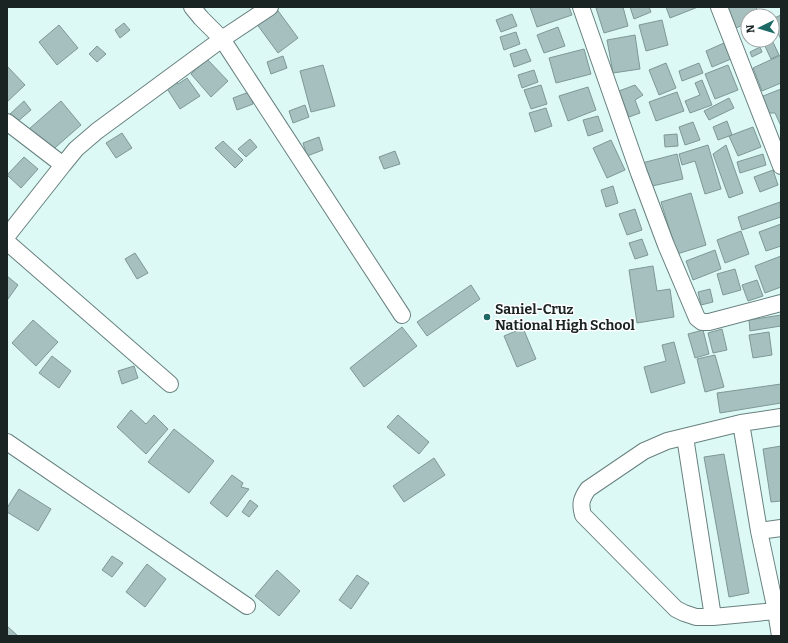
<svg xmlns="http://www.w3.org/2000/svg" width="788" height="643" viewBox="0 0 788 643" font-family="Bitter,serif">
  <style>
    .building { fill: #a5c0be; stroke: #7e9896 }
    .lines { fill: none; stroke-linecap: round; stroke-linejoin: round }
    .minor-casing { stroke: #68817f; stroke-width: 18 }
    .minor { stroke: #fff; stroke-width: 16 }
    .poi-dot { fill: #1c6865; stroke: #fff; stroke-width: 1.5 }
    .labels { text-anchor: middle; stroke-width: 3; stroke-linejoin: round; paint-order: stroke }
    .poi-label { font-size: 14px; font-weight: bold; fill: #1a2423; stroke: #fff; text-anchor: start }
  </style>
  <rect width="100%" height="100%" fill="#dcf9f6"/>
  <path class="building" d="M530,7H569L572,15L537,27Z
    M600,7H623L628,26L604,33L596,8Z
    M630,7H649L651,12L634,19Z
    M666,7H698L670,18Z
    M728,7H756L759,16H748V23L736,28Z
    M276,8L298,38L278,53L256,23Z
    M512,14L517,26L501,32L496,20Z
    M781,15V40L772,19Z
    M662,20L668,45L646,51L639,25Z
    M124,23L130,30L120,38L115,30Z
    M59,25L78,48L57,65L39,42Z
    M558,27L565,46L544,53L537,35Z
    M516,32L520,44L504,50L500,37Z
    M635,35L640,69L613,73L607,40Z
    M772,40L779,55L771,59L764,44Z
    M724,43L731,59L712,67L706,51Z
    M97,46L106,54L97,62L89,54Z
    M760,47L762,52L752,57L750,52Z
    M526,49L531,61L514,67L510,54Z
    M584,49L591,74L556,83L549,58Z
    M781,55V83L762,91L753,68Z
    M283,56L287,68L271,74L267,62Z
    M207,59L228,81L211,97L191,74Z
    M666,63L676,88L659,95L649,70Z
    M699,63L703,73L682,81L679,71Z
    M323,65L335,106L311,112L300,71Z
    M728,65L738,90L715,99L705,74Z
    M7,66L25,85L7,102Z
    M534,70L538,82L522,88L518,75Z
    M174,78L178,84L187,78L200,96L180,109L164,84Z
    M702,80L712,105L690,113L685,101L700,95L695,83Z
    M541,85L547,104L531,109L524,90Z
    M635,85L643,95L635,100L640,113L629,117L619,91Z
    M588,87L596,110L568,121L559,96Z
    M781,89V126L775,113H764L758,98Z
    M249,92L253,104L237,110L233,98Z
    M677,92L684,111L656,121L649,102Z
    M729,98L734,108L709,120L704,111Z
    M24,101L31,110L16,123L9,115Z
    M61,101L81,125L49,153L29,129Z
    M305,105L309,117L293,123L289,111Z
    M546,108L552,126L535,132L529,113Z
    M598,116L603,131L588,136L583,120Z
    M727,121L732,135L718,140L713,127Z
    M693,122L700,140L685,145L679,127Z
    M753,127L761,147L738,156L729,136Z
    M122,133L132,148L116,158L106,143Z
    M677,134L678,146L665,147L664,135Z
    M319,137L323,150L307,156L303,143Z
    M250,139L257,147L246,157L238,149Z
    M611,140L625,170L607,178L593,148Z
    M223,141L243,160L235,168L215,148Z
    M708,145L721,189L705,194L695,161L682,165L679,154Z
    M726,145L743,193L729,198L713,154Z
    M395,151L400,164L384,169L379,157Z
    M677,154L683,179L648,187L642,163Z
    M763,154L766,165L740,173L737,162Z
    M24,157L38,169L21,188L7,175Z
    M773,170L778,185L760,192L754,177Z
    M613,186L618,203L606,207L601,190Z
    M691,193L706,245L677,254L661,202Z
    M780,202L781,217L742,230L738,217Z
    M635,209L642,230L627,235L619,214Z
    M781,224V246L766,251L759,232Z
    M741,231L749,254L725,263L717,240Z
    M642,239L648,255L635,259L629,243Z
    M715,250L721,269L693,280L686,261Z
    M135,253L148,273L137,279L125,259Z
    M781,256V287L765,293L755,266Z
    M653,266L657,291L670,289L674,317L637,323L629,270Z
    M735,269L741,290L723,295L717,274Z
    M7,276L18,285L8,299L7,298Z
    M757,280L763,296L748,301L742,285Z
    M471,285L480,299L427,336L417,322Z
    M710,289L713,302L701,305L698,292Z
    M781,315V326L750,331L749,320Z
    M33,320L58,342L36,366L12,343Z
    M402,327L417,346L364,387L350,368Z
    M523,328L536,359L517,367L504,336Z
    M722,329L727,350L713,353L708,333Z
    M703,330L709,354L695,358L688,334Z
    M769,332L772,355L753,358L749,335Z
    M674,342L685,383L651,393L644,367L666,361L662,345Z
    M715,355L724,387L705,392L697,359Z
    M52,356L71,371L59,388L39,373Z
    M134,366L138,378L122,384L118,371Z
    M781,384V403L720,413L717,393Z
    M131,410L146,424L154,415L168,429L146,454L117,427Z
    M398,415L429,442L419,454L387,427Z
    M174,429L214,461L189,493L148,462Z
    M781,446V501L771,502L763,449Z
    M724,454L749,593L729,597L704,457Z
    M434,458L445,475L404,502L393,486Z
    M232,475L243,483L241,487L249,489L227,517L210,503Z
    M19,489L51,509L38,531L7,512V508Z
    M250,500L258,506L249,517L242,512Z
    M112,556L123,563L112,577L102,570Z
    M147,564L166,579L145,607L126,592Z
    M277,570L300,591L279,616L255,596Z
    M357,575L369,583L351,609L339,600Z
    M7,626L18,636H7Z"/>
  <g class="lines">
    <defs>
      <path id="minor" d="M192,7L201,18L222,39L402,315
        M581,7L639,173L666,245L697,318L702,322H709L781,303
        M719,7L781,166
        M7,122L63,165L7,236
        M63,165L76,149L97,131L222,39L270,7
        M7,242L170,384
        M741,423L759,531L776,611L780,636
        M685,437L713,617
        M7,442L247,606
        M759,531L781,528
        M776,611L713,617H696L684,613L676,609L583,515C580,504 581,499 588,489L644,451L667,441L741,423L781,417"/>
    </defs>
    <use href="#minor" class="minor-casing"/>
    <use href="#minor" class="minor"/>
  </g>
  <circle class="poi-dot" cx="487" cy="317" r="4"/>
  <g class="labels">
    <g class="poi-label">
      <text x="495" y="314">Saniel-Cruz<tspan x="495" dy="16">National High School</tspan></text>
    </g>
  </g>
  <rect width="788" height="643" fill="none" stroke="#1a2423" stroke-width="16"/>
  <g transform="translate(760 28) rotate(265)"><circle r="19" fill="#ffffff" stroke="#a3a7a7"/>
  <path d="M0-3L7 15L0 10L-7 15Z" fill="#1c6865"/>
  <text y="-6" font-size="11" font-weight="bold" text-anchor="middle" fill="#1a2423">N</text>
  </g>
</svg>
